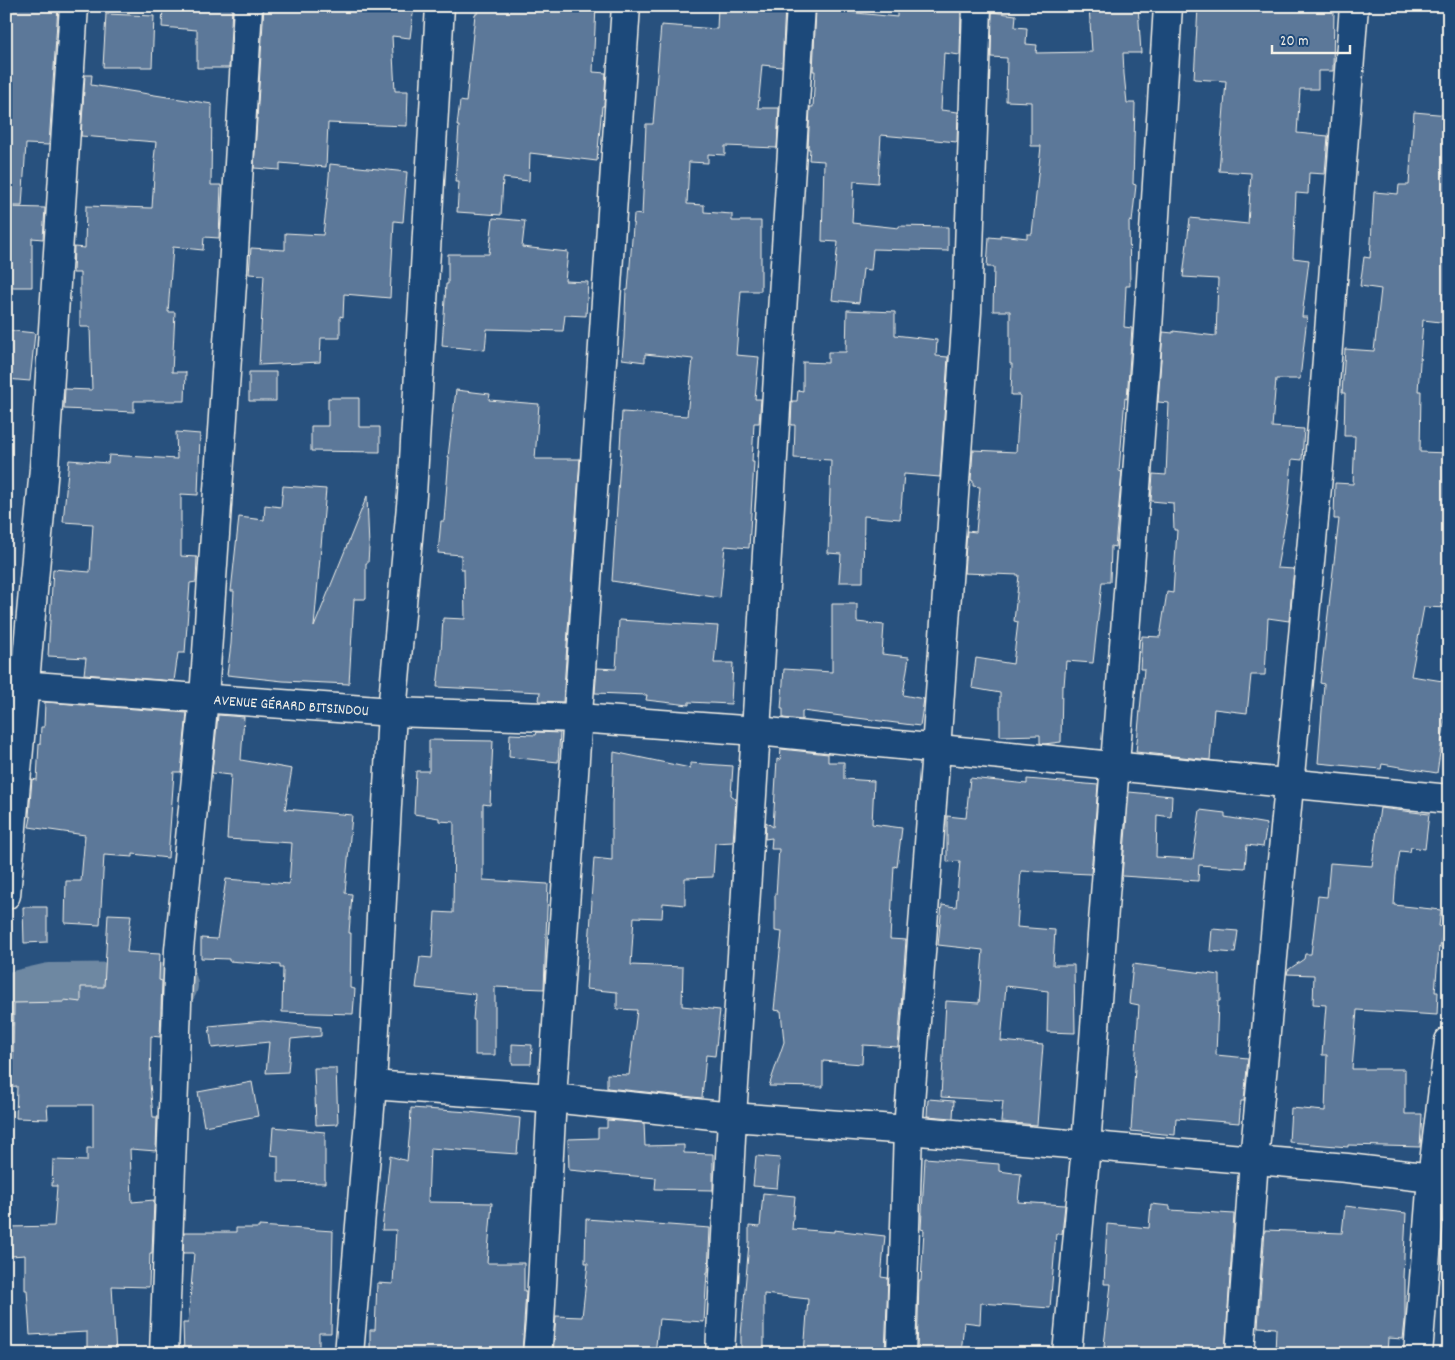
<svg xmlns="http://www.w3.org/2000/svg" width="1455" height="1360" viewBox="0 0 1455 1360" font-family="Dekko,sans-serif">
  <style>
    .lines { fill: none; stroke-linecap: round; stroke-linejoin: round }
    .river { stroke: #6e88a2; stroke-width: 46 }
    .building { fill: #5b7899; stroke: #f4f1e8 }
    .minor-casing { stroke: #f4f1e8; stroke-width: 31 }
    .minor { stroke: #1f4a7a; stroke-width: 28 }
    .labels { text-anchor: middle; stroke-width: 4.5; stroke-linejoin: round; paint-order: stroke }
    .street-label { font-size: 15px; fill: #f4f1e8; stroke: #1f4a7a }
  </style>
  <rect width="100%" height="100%" fill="#28517e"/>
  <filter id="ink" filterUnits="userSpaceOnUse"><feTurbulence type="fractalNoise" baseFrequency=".02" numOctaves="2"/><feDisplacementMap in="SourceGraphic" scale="10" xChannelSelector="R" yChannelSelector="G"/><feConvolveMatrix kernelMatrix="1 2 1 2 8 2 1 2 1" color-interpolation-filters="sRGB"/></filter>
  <g filter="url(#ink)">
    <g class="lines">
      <path class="river" d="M6,1004L15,994L50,986L175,985"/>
    </g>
    <path class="building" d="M6,6H58L49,145L26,144L22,206H6Z
      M163,6H232L229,68H197V30L162,27Z
      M264,6H332V11L378,13L379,6H414L410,38L392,36L395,91H408L407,126L328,123L326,167L280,163V170L254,168Z
      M478,6H596L593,72L606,73L604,106H602L597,161L530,153L529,181L503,178L501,215L457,212L459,182H455L459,126H457L460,101L466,102L475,14H477Z
      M718,6H785L782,67L762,65L758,108H779L777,148L725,146V155L708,154V163L689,162L687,204L704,205V212L732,214V221H761V291H741L736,355L759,357L755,399H761L759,423H754L752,462H754L749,548L725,546L720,598L612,581L621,448H620L622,412L687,416L693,359L645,354V362L622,359L624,338L626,290H628L634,214L642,215L646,124H653L661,25L717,29Z
      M897,6H961L960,55L944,53L941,110L958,112L957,142L881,135L878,183L854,181L852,223L899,228V226L948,227V251L873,249L871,270L863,269L859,303L832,300L838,242L822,241L824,161L809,160L810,149H808L810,107H813L815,71H813L816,9L897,17Z
      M1089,6H1138L1141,53H1123L1124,74L1127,103H1135L1133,184L1136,185L1132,222L1129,221L1130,286H1126L1124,327L1132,328L1127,399L1125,398L1119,471L1122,472L1115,547L1111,546L1110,582H1102L1093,663L1066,661L1064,686H1062L1061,742L1044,744L1040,743V735L1000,736V693L972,688L976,658L1013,664L1018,622L1014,621L1019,575L964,573L967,531L976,532L980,487L973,486V481L971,480L973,450L1016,452L1020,395H1011L1012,364H1010V311H993L994,267H987L989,237L1000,238V235L1027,238V234H1032L1041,146H1031V102L1006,101L1007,58L991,57L992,12L1016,15L1015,27L1027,28L1026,44L1037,45L1036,53L1092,52Z
      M1198,7L1268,11V9L1334,11L1333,71H1318V89H1300L1297,133L1328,136L1325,174L1309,173L1308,194L1296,193L1293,258L1309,260L1302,317H1307L1300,379H1276L1272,427L1304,429L1302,460L1292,459L1288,507L1277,568L1294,569L1289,621L1268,618L1265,675H1251L1247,713L1214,709L1210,760L1136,752L1144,669H1140L1142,636L1160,637L1167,592L1173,593L1177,530H1174L1173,503L1151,501L1153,474L1166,475L1169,403L1158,402L1163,332L1173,333V331L1216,336L1218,279L1183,277L1190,218L1248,224L1251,173L1219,171L1226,81L1194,79Z
      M106,14L154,16L152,67H103Z
      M85,75H92L91,85L212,104L211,185H221L219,238L204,237L203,250L173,247L168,312H175L172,372H186L185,401H134V412L64,409L65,389L92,390L90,327H80V273H73L74,247L85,248L86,206L152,208L155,160L154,159L156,142L81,136Z
      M1414,112L1449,115V323L1423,320L1418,391H1421L1420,452L1449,453V608L1424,607L1411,676L1449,682V692L1437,773L1382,764L1381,769L1318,763L1324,684L1320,683L1339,519H1334L1335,483L1353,484L1355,436H1344L1345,393H1342L1345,349L1374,351L1381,289L1360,286L1364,257L1370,258L1374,192L1398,194L1399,185H1409Z
      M330,164L407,172L403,222L394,221L390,298L344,294L343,317L340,316V338H321L320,362L259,365L264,275L249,274L251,248L285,250V233L323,235L327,201Z
      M6,207L45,208L43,239L32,238V287H6Z
      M493,218L525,221L522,247L568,252L565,281L588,282L586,316L565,315L563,331L487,329L485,350L442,346L446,284H448V254H489Z
      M847,310L895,312V335L937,340L936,356L948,357L940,477L904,474L900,519L864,516L863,582H839L841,554L828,553L831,460L794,458L795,425H791L792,401H797L798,390L803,391V362L828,363V352H846Z
      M6,330L35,333L30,381L6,379Z
      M249,372H276V401H249Z
      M456,390L490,394L489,400L539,404L535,459H580L563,702L539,701L540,692L437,687L441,652L443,618L465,619L464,569H461V555L438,553L441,521H444L449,457H448Z
      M328,398H359V427H380V452L311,451V426H328Z
      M176,432L200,434L198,495L181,494V556L197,557L196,582L190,583L185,653H178L174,681L84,674L86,658L48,656L53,569L90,572L93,524L63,522L69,460L108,463L109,455L177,459Z
      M283,486L326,489L314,627L367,496L369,547L368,563H366V599H354L349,684L283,681L227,675L231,644L234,591H231L239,517L264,520L265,505L281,507Z
      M832,604H857V622L884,625L882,654L909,657L903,695L924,699L920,726L802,711V720L783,718V709H781L784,669L832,672Z
      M619,620L718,626L714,663H733L731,704L689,702V705L646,700L647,695L595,693L597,668L616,669Z
      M45,702L187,713L181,772H174L168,858L133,854V857L104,855L100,925L65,923L66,881H81L85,835L29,827L31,817L29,816L32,779L37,780L39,744H40L41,727H44Z
      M218,715L244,717L241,760L292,769L285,809L352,815L345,893L352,894L349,933H351L350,988L355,989L353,1014L282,1012L283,968H280V965L229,961V959L201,958V938L217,939L226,879L289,884L292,843L227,839L231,775L212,773Z
      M537,732L560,733L558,762L509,757L510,734L536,735Z
      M429,740L493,741L490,805L483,804V880L548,884L544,989L495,987V1055H475V1020H473L475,994L416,988L420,957L432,958L435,912L453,913L454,822L439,821V818L414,814L416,771H429Z
      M781,749L828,754V762H844V779L874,781L872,824L902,828L897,867L894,866L890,939L906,940L898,1047L863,1045L862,1064L823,1061V1087L769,1086L784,1042L781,1011L774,1010L782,932L775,931V895H776L779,849H771L772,838L765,839L766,822L773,827L777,759L780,760Z
      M614,752L690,768V763L733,766L731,795L736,799L733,842L715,843L713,877L685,878V905L663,903L662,918L634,917L631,965L683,967L682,1006L720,1010L715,1056L706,1055L702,1098L607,1088V1074L629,1075L637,1010L617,1009V992L586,989L592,901H591L594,858L612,860V804Z
      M970,778L1027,784V779L1098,785L1091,874L1021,871L1017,927L1055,930L1053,965H1074L1075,1033L1047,1032L1048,991L1006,986L1001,1041L1043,1045L1037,1125L1001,1122L1003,1101L941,1097L946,1001L979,1003L983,950L938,945L942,905L956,907L960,861L947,862V816L966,818Z
      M1129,792L1172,796L1171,817L1157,815L1156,857L1193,859L1200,810L1225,813V817L1267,824L1263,847L1247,845L1245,868L1199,865L1198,881L1122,876Z
      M1380,808L1429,814L1425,849L1411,847L1410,852L1400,851L1396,876L1394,905L1441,910L1439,926L1443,927L1440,948L1439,947L1435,992H1438L1437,1015L1357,1010L1352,1069H1405V1114H1422L1420,1147L1348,1145V1147L1289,1142L1291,1108L1325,1111L1327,1055H1322L1326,1005L1313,1004L1314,975L1287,974L1288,970L1304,959L1305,954H1311L1318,896L1327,897L1330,863L1372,866Z
      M23,907H47V942L24,943Z
      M108,914L131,915L127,952L160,954L159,980L162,981L160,1037L151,1036L150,1083L153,1117H157L156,1151L130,1149L132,1202L154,1200L152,1253H150L149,1287L112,1286L116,1354H87V1332L30,1335L27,1290H25V1255L11,1256L10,1227L54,1226L57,1186H52L53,1160L87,1161V1148H93V1105H47L48,1119L16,1118L17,1086L6,1087V1061H13L14,1003L64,1002V1000L81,1002V987H104Z
      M1212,929L1238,931L1235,953L1210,951Z
      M1133,964L1220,975V1001H1218L1216,1055L1248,1058L1244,1101H1241L1239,1123L1176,1118L1175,1135L1131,1131L1139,1005L1129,1003Z
      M263,1021L321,1027V1036L291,1039L288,1072L266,1073L269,1042L212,1048L209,1026Z
      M512,1044L532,1045L531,1064H512Z
      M314,1068H336L338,1124L316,1125Z
      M252,1082L258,1116L204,1126L198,1092Z
      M928,1099L954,1101L953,1118L927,1116Z
      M411,1108L469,1112L520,1118L517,1154L430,1148L428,1202L492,1203L487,1263H524V1291H526L522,1354H370V1330H375L377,1283L393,1284L396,1230H382L390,1156L407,1161L410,1129Z
      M607,1120L644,1123L645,1146L684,1145V1153L713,1154V1190L655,1189L656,1178L569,1170L568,1139L598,1138V1128H607Z
      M273,1127L325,1132V1183L278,1182V1156L271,1155Z
      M756,1156L780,1158L777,1188L753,1186Z
      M925,1158L999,1164V1171L1021,1174L1018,1202L1065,1205L1062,1234H1056L1050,1308L981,1303L980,1324L964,1322L961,1354H917L919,1281H921L924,1230L921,1229Z
      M763,1193L795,1196L792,1229L834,1232V1230L885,1236L881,1277L888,1278L885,1354H804L808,1299L764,1294V1354H741V1335L749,1243V1226L760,1227Z
      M1151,1204L1170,1206V1210L1234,1214L1225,1354H1103L1111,1284H1104L1107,1224L1149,1228Z
      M1345,1206L1406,1213L1403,1278L1405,1279V1321L1403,1339L1388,1338L1387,1354H1275L1276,1328L1258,1327L1265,1230L1342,1233Z
      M586,1219L710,1228L708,1272H707L704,1322L659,1319L655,1354H553L556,1316L582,1317L588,1263H585Z
      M259,1226L333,1231L331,1333H319V1351L282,1350V1354H184L183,1323H188L194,1253H183L184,1232H236V1228H259Z"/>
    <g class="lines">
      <defs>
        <g id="minor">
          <path id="s1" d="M6,684L392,712L578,718L757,731L1449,799"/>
          <path d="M6,895L44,468L74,6"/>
          <path d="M372,1085L552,1098L732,1117L908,1130L1347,1168L1449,1180"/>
          <path d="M164,1354L179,950L204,697L233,269L248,6"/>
          <path d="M349,1354L372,1085L392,712L412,495L440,6"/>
          <path d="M537,1354L540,1322L552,1098L626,6"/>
          <path d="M720,1354L732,1117L801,6"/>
          <path d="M901,1354L908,1130L936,749L967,312L977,6"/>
          <path d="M1067,1354L1086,1146L1148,329L1168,6"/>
          <path d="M1240,1354L1254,1160L1318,476L1354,6"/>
          <path d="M1418,1354L1432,1178L1449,1041"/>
        </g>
      </defs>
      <use href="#minor" class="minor-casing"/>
      <use href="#minor" class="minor"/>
    </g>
  </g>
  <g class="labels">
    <g class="street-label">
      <text dy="5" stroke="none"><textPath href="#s1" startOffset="286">AVENUE GÉRARD BITSINDOU</textPath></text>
    </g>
  </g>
  <rect width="1455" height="1360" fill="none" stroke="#1f4a7a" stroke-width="25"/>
  <rect x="12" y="12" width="1430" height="1335" fill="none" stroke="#f4f1e8" stroke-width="2" filter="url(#ink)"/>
  <path d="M1272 45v8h78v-8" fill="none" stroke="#f4f1e8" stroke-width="2.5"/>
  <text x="1280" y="45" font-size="15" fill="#f4f1e8" stroke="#1f4a7a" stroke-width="4" paint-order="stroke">20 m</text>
</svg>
